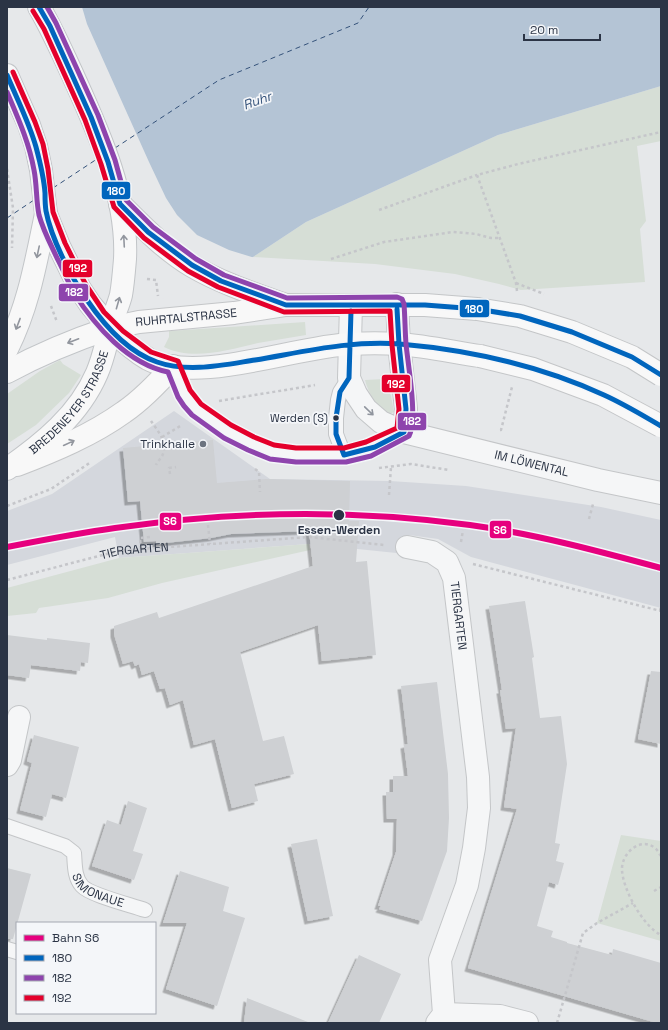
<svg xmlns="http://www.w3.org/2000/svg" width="668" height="1030" viewBox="0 0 668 1030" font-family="'Space Grotesk',sans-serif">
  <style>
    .built { fill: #d4d7dd }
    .green { fill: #d6ded6 }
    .water { fill: #b4c4d5 }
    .pier { fill: #e6e8ea }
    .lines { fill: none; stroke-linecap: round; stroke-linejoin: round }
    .ferry { stroke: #34527a; stroke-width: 1; stroke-dasharray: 5 4; stroke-linecap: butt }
    .building { fill: #ced0d3; filter: url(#shadow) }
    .service-casing { stroke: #c4c6c8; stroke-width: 16 }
    .minor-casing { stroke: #c4c6c8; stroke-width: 24 }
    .secondary-casing { stroke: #c4c6c8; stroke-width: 24 }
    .primary-casing { stroke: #c2c5c8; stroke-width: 24 }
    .path { stroke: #c5c6ca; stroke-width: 2.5; stroke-dasharray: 3 3; stroke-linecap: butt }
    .service { stroke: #f5f6f7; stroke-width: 14 }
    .minor { stroke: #f5f6f7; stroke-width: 22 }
    .secondary { stroke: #f8f8f8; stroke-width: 22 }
    .primary { stroke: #f8f8f8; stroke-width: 22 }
    .secondary-bridge-casing { stroke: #c4c6c8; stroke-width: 24; stroke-linecap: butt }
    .secondary-bridge { stroke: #f8f8f8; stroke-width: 22 }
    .bus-1-casing { stroke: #f4f6f9; stroke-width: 8 }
    .bus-2-casing { stroke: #f4f6f9; stroke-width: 8 }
    .bus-3-casing { stroke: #f4f6f9; stroke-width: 8 }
    .bus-1 { stroke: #0065bd; stroke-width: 5 }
    .bus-2 { stroke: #8e44ad; stroke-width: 5 }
    .bus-3 { stroke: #e4002b; stroke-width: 5 }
    .rail-1-casing { stroke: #f4f6f9; stroke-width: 9 }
    .rail-1 { stroke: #e6007e; stroke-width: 6 }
    .oneway { stroke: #92969e }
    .oneway2 { stroke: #90959e }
    .bus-dot { fill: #2b3445; stroke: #f4f6f9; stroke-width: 1.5 }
    .poi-dot { fill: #6c737f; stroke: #f4f6f9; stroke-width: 1.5 }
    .labels { text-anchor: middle; stroke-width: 3.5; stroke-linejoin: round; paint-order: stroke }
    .bus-label { font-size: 11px; fill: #2b3445; stroke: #f4f6f9; text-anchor: end }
    .street-label { font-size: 12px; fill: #2b3445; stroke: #f4f6f9 }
    .poi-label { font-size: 12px; fill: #2b3445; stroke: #f4f6f9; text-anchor: end }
    .stop-label { font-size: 12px; font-weight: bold; fill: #2b3445; stroke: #f4f6f9 }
    .water-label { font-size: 13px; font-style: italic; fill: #34527a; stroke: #f4f6f9 }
    .line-badge { stroke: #f4f6f9; stroke-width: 1.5 }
    .badge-label { font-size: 11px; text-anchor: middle; font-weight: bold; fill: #fff }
  </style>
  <defs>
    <filter id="shadow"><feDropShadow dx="-3.5" dy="3.5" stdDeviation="0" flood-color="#0004"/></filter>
  </defs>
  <rect width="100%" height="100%" fill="#e6e8ea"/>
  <path class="built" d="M174,411L270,479L390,481L466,486L601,507L661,520V608L471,557L438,539L409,535L406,554L309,544L119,558L115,537L7,565V511L52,494Z"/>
  <path class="green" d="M661,86V141L637,146L646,221L640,229L645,282L521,290L499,284L455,274L375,264L253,257L306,222L498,135Z
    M305,322L306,335C290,338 274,340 258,343C228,350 193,361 164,347L169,337V331Z
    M60,360L63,364L81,375L69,393L36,425L7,444V394L40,371Z
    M384,379L391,396L394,412L387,415C377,406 368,393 365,380Z
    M309,544L310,550L162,583L108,598L39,608L36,613L7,616V588L119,558Z
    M621,835L661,841V941L597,923Z"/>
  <path class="water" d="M80,7H661V86L498,135L306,222L253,257L7,366V40Z"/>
  <path class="pier" d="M74,7H82L87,24L149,162L166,198L177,215L197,235L229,250L255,258L7,368V37Z"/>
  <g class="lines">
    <path class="ferry" d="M115,148L219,80L358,23L369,7
      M53,188L97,159
      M7,218L34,200"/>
  </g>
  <path class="building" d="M213,440L217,483L266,479L350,481L349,521H359L356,562L367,561L376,655L322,661L318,625L240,652L263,741L284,736L294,774L254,784L258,801L232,808L215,739L194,745L183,700L170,705L165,688L160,689L154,671L142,675L139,664L135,666L133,661L123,664L114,634V626L157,612L159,618L313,566L309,531L231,534L211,538L156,544V541L144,542L140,501L128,502L123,448Z
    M525,601L534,657L532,658L540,718L561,716L567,764L555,843L560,844L556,861L564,863L558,885L549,882L537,926L553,931L551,937L567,942V943L612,955L613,949L661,963V1023H657L468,968L517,809L504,807L516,728L506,729L500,690H502L489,606Z
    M7,635L47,640V638L90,643L88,663L81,662L80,671L31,665L29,678L7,675Z
    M651,671L661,672V744L638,739Z
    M437,682L448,774L449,818L447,851L422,921L379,909L381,906H378L396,852L397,819H387L386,792H393V776H408L404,745L408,744L401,686Z
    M34,735L79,747L66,798L52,794L46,817L20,810L32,763L27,761Z
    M128,801L147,808L133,851L143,854L134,880L92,866L107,820L121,825Z
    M317,839L333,916L308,921L291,844Z
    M7,868L31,874L13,939H7Z
    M180,871L229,887L223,911L245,918L217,1006L166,989L187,923H163Z
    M359,955L401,974L379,1023H328Z
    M247,998L308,1022L307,1023H244Z"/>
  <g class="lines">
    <defs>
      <g id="service">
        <path d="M173,366C177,379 181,391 189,402C206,422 247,444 272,452C287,456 305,455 320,455C328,455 337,456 345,455C367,452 384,442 404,432"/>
        <path d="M344,455L336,434V418L338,400L340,392L349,378"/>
        <path id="s2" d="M7,826L65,846L74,853C75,864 74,877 82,886C90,895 131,905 145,910"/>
        <path d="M7,949L17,952"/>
      </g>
      <g id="minor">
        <path d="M397,304L399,344L406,409L404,432"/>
        <path id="s3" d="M351,305L349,378L356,394L366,409L381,422L404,432L598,480L661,493"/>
        <path id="s4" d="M407,547L432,552L447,562L454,578L478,777L479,808L474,848L467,885L440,960L444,1014L437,1023"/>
        <path d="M7,765L10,760L19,717"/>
        <path d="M444,1014L500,1016L527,1023"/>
      </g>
      <g id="secondary">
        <path d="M120,204C142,226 165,250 192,266C221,283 252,293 283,304"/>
        <path d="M110,328C121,339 134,351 148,359C197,385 296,346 351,344C366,343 383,343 399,344C426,346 453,352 480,356"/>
        <path id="s5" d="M110,328L139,322L234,313L286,305H425L477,309"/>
        <path d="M17,465C54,451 92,435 124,412C143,399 158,383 173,366"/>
      </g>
      <g id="primary">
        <path d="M7,75L29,125L36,146L41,170L46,214L59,246L80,289L90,304L110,328"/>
        <path d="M7,349C29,305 36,261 46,214"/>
        <path d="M7,372C40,354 74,340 110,328"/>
        <path id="s6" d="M7,469C43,444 79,415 97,373C103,359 106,344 110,330C112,318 118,307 121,295C123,284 124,271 125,259C128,198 100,135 75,80C64,56 53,31 39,7"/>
      </g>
    </defs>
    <use href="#service" class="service-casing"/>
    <use href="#minor" class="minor-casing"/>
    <use href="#secondary" class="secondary-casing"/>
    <use href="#primary" class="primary-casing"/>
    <g class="path">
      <path d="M7,169L13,208L12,248"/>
      <path d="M379,210L477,175"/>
      <path d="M331,259L384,242L453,232L476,234L491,238H499"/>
      <path d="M147,279L156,280L158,296"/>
      <path d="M516,283L544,294"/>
      <path d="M517,291L516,283L477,175L518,164L661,132"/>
      <path d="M51,306L57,322"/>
      <path d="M219,401L315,385"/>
      <path d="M151,421C157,430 168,442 163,454C162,457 158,461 156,465"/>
      <path d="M500,430H501L512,387"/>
      <path d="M162,437L182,425"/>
      <path d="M379,468L411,464L449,470"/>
      <path d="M255,469L259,472L260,492"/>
      <path d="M170,474L169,468L176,467"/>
      <path d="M389,495L391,467"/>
      <path d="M7,506L51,489L91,462"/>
      <path d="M589,519L593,504"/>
      <path d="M208,525L210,544"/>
      <path d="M461,542L463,530"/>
      <path d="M141,549L140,538L150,537"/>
      <path d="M473,564L661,611"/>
      <path id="s1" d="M7,580L118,551L141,549L309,537L384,545"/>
      <path d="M660,611L661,607"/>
      <path d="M661,856C659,854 658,850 655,848C640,836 621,854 622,870C623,890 643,926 661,935"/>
      <path d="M654,891L661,887"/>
      <path d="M557,1023L583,933L597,923L633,903"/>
    </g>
    <use href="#service" class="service"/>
    <use href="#minor" class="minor"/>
    <use href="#secondary" class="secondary"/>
    <use href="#primary" class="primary"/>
    <defs>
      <path id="secondary-bridge" d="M477,309L520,316L572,332L632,357L661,375
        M480,356L533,369L603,395L661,426"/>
    </defs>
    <use href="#secondary-bridge" class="secondary-bridge-casing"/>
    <use href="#secondary-bridge" class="secondary-bridge"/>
    <defs>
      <path id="bus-1" d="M39,7L50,26L91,117L108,162L120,204L148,232L192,265L221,281L286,305H425L477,309L520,316L572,332L632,357L661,375
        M7,75C17,99 29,122 36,147C40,162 44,178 45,193C45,199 45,205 46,211C51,238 71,277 87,300C104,325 128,352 157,362C188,373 223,365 255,360C303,352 351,340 400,344C469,350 541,366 604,395C624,404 642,415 661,426
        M351,311L349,378L340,392L336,418V434L344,455L375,447L404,432L406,409L399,344L397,309"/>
      <path id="bus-2" d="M7,92C18,118 29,142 34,170C37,185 36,201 39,215C43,230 51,245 57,258C63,269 68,282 74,293C95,326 128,364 168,372L178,397L184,406L192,415L224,438L248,450L270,459L296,462H346L371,456L409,436C418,419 408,365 406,344C405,331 405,317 404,304L402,299L397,297L287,298L224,275L196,259L153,227L126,200L115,160L98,115L56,23L47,7"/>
      <path id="bus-3" d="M13,72L35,122L43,144L48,169L53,212L65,243L86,285L104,312L123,331L151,352L178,361L190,390L201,404L231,425L254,437L274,445L296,448H344L366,442L397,428L399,409L392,345L390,311L284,312L218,287L188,271L144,238L114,207L101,164L85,120L44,29L33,11"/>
    </defs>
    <use href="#bus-1" class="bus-1-casing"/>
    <use href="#bus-2" class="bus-2-casing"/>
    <use href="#bus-3" class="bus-3-casing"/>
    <use href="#bus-1" class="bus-1"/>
    <use href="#bus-2" class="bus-2"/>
    <use href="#bus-3" class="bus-3"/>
    <defs>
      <path id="rail-1" d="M7,547C43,540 79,533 115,528C232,511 353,509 470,525C535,534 598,551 661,568"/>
    </defs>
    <use href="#rail-1" class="rail-1-casing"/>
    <use href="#rail-1" class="rail-1"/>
  </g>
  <defs><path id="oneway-shaft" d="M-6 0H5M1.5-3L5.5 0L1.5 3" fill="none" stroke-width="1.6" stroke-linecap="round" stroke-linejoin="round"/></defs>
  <g class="oneway">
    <use href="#oneway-shaft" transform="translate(124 241) rotate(-93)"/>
    <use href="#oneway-shaft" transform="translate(38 252) rotate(102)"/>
    <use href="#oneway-shaft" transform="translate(118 303) rotate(-74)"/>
    <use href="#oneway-shaft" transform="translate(18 324) rotate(111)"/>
    <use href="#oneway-shaft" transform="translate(73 341) rotate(159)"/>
    <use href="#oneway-shaft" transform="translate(69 443) rotate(-25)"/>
  </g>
  <use class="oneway2" href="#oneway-shaft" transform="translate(369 411) rotate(44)"/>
  <g class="bus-dot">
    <circle cx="336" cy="418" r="3.5"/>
    <circle cx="339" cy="515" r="6"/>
  </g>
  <circle class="poi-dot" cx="203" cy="444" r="4"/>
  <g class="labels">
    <g class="bus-label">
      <text x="328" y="422">Werden (S)</text>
    </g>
    <g class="street-label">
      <text dy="4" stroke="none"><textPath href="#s5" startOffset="77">RUHRTALSTRASSE</textPath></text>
      <text dy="4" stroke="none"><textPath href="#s6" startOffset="93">BREDENEYER STRASSE</textPath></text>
      <text dy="4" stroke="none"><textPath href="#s3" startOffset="285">IM LÖWENTAL</textPath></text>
      <text dy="4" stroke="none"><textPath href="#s1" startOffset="131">TIERGARTEN</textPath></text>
      <text dy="4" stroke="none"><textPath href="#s4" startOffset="99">TIERGARTEN</textPath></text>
      <text dy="4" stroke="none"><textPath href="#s2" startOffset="123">SIMONAUE</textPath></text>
    </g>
    <g class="poi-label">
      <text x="195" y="448">Trinkhalle</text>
    </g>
    <g class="stop-label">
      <text x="339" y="534">Essen-Werden</text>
    </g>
    <g class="water-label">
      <text transform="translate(257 100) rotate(-20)" y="5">Ruhr</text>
    </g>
  </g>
  <g class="line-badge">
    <rect x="101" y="181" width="30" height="19" rx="4" fill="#0065bd"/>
    <rect x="62" y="259" width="31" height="19" rx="4" fill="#e4002b"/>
    <rect x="58" y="283" width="31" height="19" rx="4" fill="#8e44ad"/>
    <rect x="459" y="299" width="31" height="19" rx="4" fill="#0065bd"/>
    <rect x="381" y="374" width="30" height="19" rx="4" fill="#e4002b"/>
    <rect x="397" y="412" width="30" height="19" rx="4" fill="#8e44ad"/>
    <rect x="159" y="512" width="23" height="19" rx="4" fill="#e6007e"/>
    <rect x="489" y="520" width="23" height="19" rx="4" fill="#e6007e"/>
  </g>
  <g class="badge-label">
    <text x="116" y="195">180</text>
    <text x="78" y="272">192</text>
    <text x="74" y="296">182</text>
    <text x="474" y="313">180</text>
    <text x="396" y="388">192</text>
    <text x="412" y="425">182</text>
    <text x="170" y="525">S6</text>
    <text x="500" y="534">S6</text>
  </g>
  <rect width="668" height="1030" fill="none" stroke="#2b3445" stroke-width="16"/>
  <rect x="16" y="922" width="140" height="92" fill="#f4f6f9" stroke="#a4a8b1"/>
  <rect x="24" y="935" width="20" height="6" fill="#e6007e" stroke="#a4a8b1"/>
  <text x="52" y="942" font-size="12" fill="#2b3445">Bahn S6</text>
  <rect x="24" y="955" width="20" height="6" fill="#0065bd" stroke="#a4a8b1"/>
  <text x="52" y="962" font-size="12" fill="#2b3445">180</text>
  <rect x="24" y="975" width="20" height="6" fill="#8e44ad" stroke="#a4a8b1"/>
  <text x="52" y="982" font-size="12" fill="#2b3445">182</text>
  <rect x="24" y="995" width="20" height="6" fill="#e4002b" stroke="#a4a8b1"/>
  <text x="52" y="1002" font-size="12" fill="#2b3445">192</text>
  <path d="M524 34v6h76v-6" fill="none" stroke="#2b3445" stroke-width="2"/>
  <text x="530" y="34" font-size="12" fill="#2b3445" stroke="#f4f6f9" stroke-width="3" paint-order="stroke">20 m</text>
</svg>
